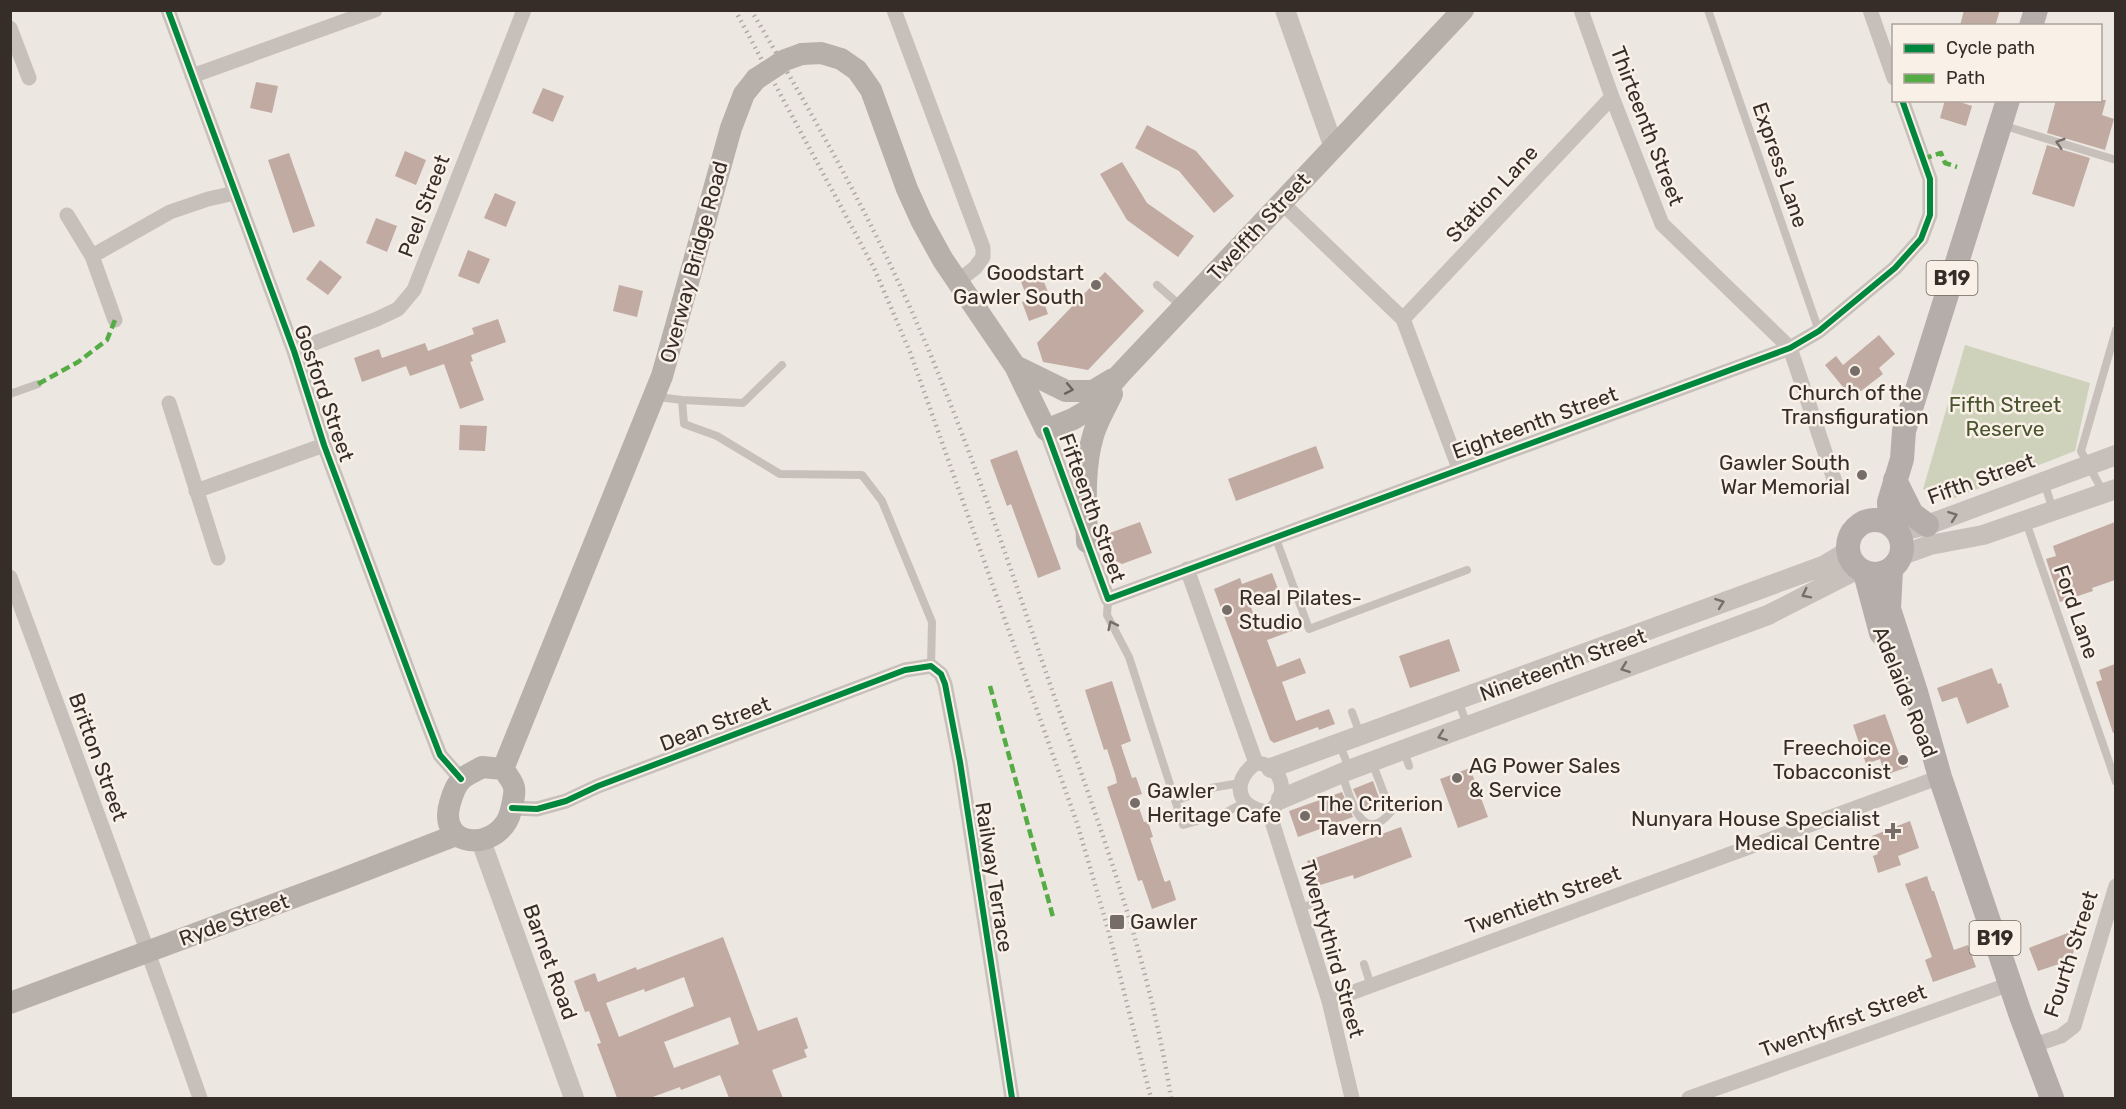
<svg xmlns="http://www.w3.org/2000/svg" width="2126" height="1109" viewBox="0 0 2126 1109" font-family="Rubik,sans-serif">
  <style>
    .green { fill: #cfd2bb }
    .building { fill: #c0aaa2; fill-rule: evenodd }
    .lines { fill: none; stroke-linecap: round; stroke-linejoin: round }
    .service { stroke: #c6bfba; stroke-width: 8 }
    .minor { stroke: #c6bfba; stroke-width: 15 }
    .tertiary { stroke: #c6bfba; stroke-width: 20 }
    .secondary { stroke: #b7afaa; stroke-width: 22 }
    .primary { stroke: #b4ada9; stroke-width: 24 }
    .rail { stroke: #aea8a4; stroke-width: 4.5; stroke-dasharray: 1.5 4.5; stroke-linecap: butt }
    .secondary-bridge { stroke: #b7afaa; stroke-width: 22 }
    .quiet { stroke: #55ab44; stroke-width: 4.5; stroke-dasharray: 9 4.5; stroke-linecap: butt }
    .cycleway-casing { stroke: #f9f0e8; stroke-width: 10 }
    .cycleway { stroke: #00873e; stroke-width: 6 }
    .oneway { stroke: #776e6a }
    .oneway2 { stroke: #6a605c }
    .poi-dot { fill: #766d69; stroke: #f9f0e8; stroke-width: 2 }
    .labels { text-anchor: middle; stroke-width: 5; stroke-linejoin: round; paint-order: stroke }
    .shield { fill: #f9f0e8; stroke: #706762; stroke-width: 1.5 }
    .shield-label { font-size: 20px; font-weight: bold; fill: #362c28 }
    .street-label { font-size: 21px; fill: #362c28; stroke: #f9f0e8 }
    .poi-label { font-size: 21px; fill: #362c28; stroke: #f9f0e8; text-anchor: start }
    .park-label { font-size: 21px; fill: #48542c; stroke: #f9f0e8 }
  </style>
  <rect width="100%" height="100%" fill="#ede7e1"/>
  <path class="green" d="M1965,345L2090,383L2075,451L1947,501L1923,489Z"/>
  <path class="building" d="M1964,10H2000L1995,26H1960Z
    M256,82L278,86L272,113L250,108Z
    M543,88L564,96L553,122L532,113Z
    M1945,100H1954L1972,106L1966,126L1940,118Z
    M2056,100H2106L2102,115L2114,119L2105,150L2047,133Z
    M1147,125L1196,151L1234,196L1214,213L1179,171L1135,148Z
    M2047,145L2090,158L2074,207L2032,194Z
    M405,151L426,160L416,185L395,176Z
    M289,153L315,226L293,233L268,160Z
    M1122,162L1147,203L1194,236L1178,257L1127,220L1100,174Z
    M495,193L516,202L506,227L484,218Z
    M376,218L397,226L387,252L366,243Z
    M468,250L490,259L479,284L458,276Z
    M320,260L342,277L328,295L306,279Z
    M1040,272L1048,292L1041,294L1048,314L1029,321L1022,302L1028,300L1020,279Z
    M1105,272L1144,311L1088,370L1043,362L1037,343Z
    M619,285L643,291L637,317L613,311Z
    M498,319L506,342L471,355L473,361L470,362L484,400L460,409L444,364L410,376L406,366L362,382L354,358L379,349L382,358L425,343L428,351L474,334L472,328Z
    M1879,335L1895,354L1879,368L1883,374L1852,398L1825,365L1836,356L1843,365Z
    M460,425L487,426L485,451L459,450Z
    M1316,446L1324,468L1236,501L1228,479Z
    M1017,450L1061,569L1038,578L1011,504L1007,506L990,460Z
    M1140,522L1152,553L1122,564L1116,561L1107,534Z
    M2115,522V580L2092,588L2093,591L2060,602L2046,559L2056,556L2053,546Z
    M1272,573L1278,589L1248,600L1258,625L1288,614L1294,630L1267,640L1277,667L1300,658L1306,673L1282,682L1296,721L1329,709L1335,724L1319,730L1318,727L1274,743L1270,740L1214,589L1240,578L1242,584Z
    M1449,639L1460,671L1410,688L1399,656Z
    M2115,664V732L2113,733L2096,682L2102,680L2099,670Z
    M1992,668L1998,684L2001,683L2009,707L1967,724L1957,697L1942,702L1937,688Z
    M1112,681L1131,741L1121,745L1132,778L1136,777L1142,794L1135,796L1144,822L1148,821L1153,837L1150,838L1164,880L1165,882L1170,880L1176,900L1152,909L1142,880L1138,881L1107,787L1117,783L1115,774L1107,749L1104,750L1085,690Z
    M1885,714L1899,754L1903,753L1908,767L1885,775L1880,759L1866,764L1853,725Z
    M1470,768L1488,817L1458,828L1440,779Z
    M1373,781L1382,806L1364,813L1353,789Z
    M1342,792L1353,817L1298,837L1289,811Z
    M1910,821L1919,848L1898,856L1901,865L1878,873L1873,856L1878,854L1872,836Z
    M1401,827L1412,857L1354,879L1353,875L1317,886L1307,861Z
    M1927,876L1932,891H1934L1954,950L1968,945L1976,967L1933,982L1925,960L1932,957L1905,884Z
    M2073,931L2077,941L2071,960L2038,971L2029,948Z
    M723,937L758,1031L797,1017L808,1048L804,1050L807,1057L772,1070L783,1098H729L720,1075L681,1090L680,1087L650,1098H617L597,1044L601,1043L589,1011L585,1012L574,981L595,973L598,982L636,967L637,970ZM684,977L694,1006L619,1037L606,1003L644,989L645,992ZM730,1017L739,1044L674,1068L664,1042Z"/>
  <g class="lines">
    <path class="service" d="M1708,10L1819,331
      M2002,125L2116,160
      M1157,285L1182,307
      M10,394L38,384
      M658,397L682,400L684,424L717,436L780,474L862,475L882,501L932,622L931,666
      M682,400L743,403L782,365
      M2044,482L2053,510
      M2103,492L2081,451L2116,330
      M2026,522L2116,782
      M1275,536L1309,629L1467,570
      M1108,599L1107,615L1129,657L1183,825L1223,814L1245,802
      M1458,700L1467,725
      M1352,712L1360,734
      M1339,743L1349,768
      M1404,751L1409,766
      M1342,775C1351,798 1361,847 1391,812L1372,762
      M1175,801L1211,788L1240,783
      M1299,908L1319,902
      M1364,964L1371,986"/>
    <path class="minor" d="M168,10L294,351L324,445L423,711L440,755L461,779
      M894,10L983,248V257L975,268L958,281
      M1581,10L1612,97L1662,224L1790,348L1836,485
      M1870,10L1894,78
      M10,28L29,78
      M192,76L375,10
      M1282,203L1403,319L1459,468
      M67,215L92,256L115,320
      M92,256L170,212L208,199L235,193
      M1403,319L1612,97
      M294,351L377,319L398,309L414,290L524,10
      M169,403L218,558
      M1046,430L1108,599L1790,348L1819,331L1895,268L1921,239L1930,215V179L1902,100
      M196,491L324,445
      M1187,569L1256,763
      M10,577C74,751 139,924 200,1098
      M1256,763C1283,764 1291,797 1269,812C1237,810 1230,781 1256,763Z
      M512,808L537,809L566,801L598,786L905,670L931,666L941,674L945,684L960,762L1012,1098
      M1269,812L1329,1001L1352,1098
      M1329,1001L1940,777
      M2032,1046L2061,1036L2074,1026L2116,886
      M1689,1098L2010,984"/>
    <path class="tertiary" d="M1285,10L1334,148
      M1896,530H1906L1927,525L2116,455
      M1902,555L1930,545L1983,535L2116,489
      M1271,768L1823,566L1848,551
      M1281,799L1349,770L1768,615L1858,569
      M481,841L574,1098"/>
    <path class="secondary" d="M802,54L821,53L841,59L857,70L871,90L907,189L922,222L943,260L1015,366L1046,430L1073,419L1090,409L1121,373L1463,10
      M1015,366L1066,391H1093L1113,379
      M1087,542C1086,507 1083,470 1093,436C1097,421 1106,407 1112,394
      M482,767L503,769C517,787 516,788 511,810C502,852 436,851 450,803C452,796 456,784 462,779C467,774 476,771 482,767Z
      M503,769L662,376L731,128L744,94L756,79
      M10,1003L340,880L456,835"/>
    <path class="primary" d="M2031,26L2036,10
      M1895,480L1912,514L1927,525
      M1848 547a27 27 0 1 1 54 0a27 27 0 1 1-54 0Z
      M1890,524L1889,502L1902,459L1904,431L2008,100
      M1891,570L1889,609L1916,692L1940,777L2021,1016L2052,1098
      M1865,573L1881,633"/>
    <path class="rail" d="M735,10L874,268L910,352L1077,823L1108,929L1151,1098
      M751,10C803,98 854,187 897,279C959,411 1004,550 1051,687C1098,821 1149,957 1171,1098"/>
    <path class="secondary-bridge" d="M756,79L785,60L802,54"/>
    <path class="quiet" d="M1923,159L1941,153L1945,163L1957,167
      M38,384L78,362L107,340L115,320
      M990,686L1053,917"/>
    <defs>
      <path id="cycleway" d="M168,10L294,351L324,445L423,711L440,755L461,779
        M1046,430L1108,599L1790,348L1819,331L1895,268L1921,239L1930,215V179L1902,100
        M512,808L537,809L566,801L598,786L905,670L931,666L941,674L945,684L960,762L1012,1098"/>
    </defs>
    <use href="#cycleway" class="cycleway-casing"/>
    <use href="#cycleway" class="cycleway"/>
  </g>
  <defs><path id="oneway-chevron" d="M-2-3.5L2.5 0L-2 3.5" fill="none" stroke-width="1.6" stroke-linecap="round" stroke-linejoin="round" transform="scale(1.5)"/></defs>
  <g class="oneway">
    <use href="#oneway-chevron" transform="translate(2060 143) rotate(-163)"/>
    <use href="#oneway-chevron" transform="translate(1953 516) rotate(-20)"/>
    <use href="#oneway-chevron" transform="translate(1806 594) rotate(153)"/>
    <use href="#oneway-chevron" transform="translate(1720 603) rotate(-20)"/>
    <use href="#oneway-chevron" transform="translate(1112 625) rotate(-116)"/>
    <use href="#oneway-chevron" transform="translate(1625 668) rotate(160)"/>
    <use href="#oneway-chevron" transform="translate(1442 736) rotate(160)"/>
  </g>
  <use class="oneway2" href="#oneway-chevron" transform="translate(1069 389) rotate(11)"/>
  <g class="poi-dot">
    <circle cx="1096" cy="285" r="6"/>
    <circle cx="1855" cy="371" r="6"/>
    <circle cx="1862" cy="475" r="6"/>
    <circle cx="1227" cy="610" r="6"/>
    <circle cx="1903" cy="760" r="6"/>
    <circle cx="1457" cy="778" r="6"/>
    <circle cx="1135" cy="803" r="6"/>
    <circle cx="1305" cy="816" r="6"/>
    <path d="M1890 822h6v6h6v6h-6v6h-6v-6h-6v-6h6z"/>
    <rect x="1109" y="914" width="16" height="16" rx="3"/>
  </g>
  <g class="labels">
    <g class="shield">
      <rect x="1926.5" y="261" width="51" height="34" rx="4.5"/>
      <rect x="1969.5" y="921" width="51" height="34" rx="4.5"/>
    </g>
    <g class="shield-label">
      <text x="1952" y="285">B19</text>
      <text x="1995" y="945">B19</text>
    </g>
    <g class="street-label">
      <text transform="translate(1647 126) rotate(69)" y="7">Thirteenth Street</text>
      <text transform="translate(1780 165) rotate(71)" y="7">Express Lane</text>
      <text transform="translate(1492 194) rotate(-47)" y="7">Station Lane</text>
      <text transform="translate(424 206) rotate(-69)" y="7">Peel Street</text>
      <text transform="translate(1259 227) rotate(-47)" y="7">Twelfth Street</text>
      <text transform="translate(694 262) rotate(-75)" y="7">Overway Bridge Road</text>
      <text transform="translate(324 393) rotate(71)" y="7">Gosford Street</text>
      <text transform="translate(1535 423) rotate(-20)" y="7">Eighteenth Street</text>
      <text transform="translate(1981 479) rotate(-20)" y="7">Fifth Street</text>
      <text transform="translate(1092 508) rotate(70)" y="7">Fifteenth Street</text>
      <text transform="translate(2076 612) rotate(71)" y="7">Ford Lane</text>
      <text transform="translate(1563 665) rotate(-20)" y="7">Nineteenth Street</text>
      <text transform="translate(1905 692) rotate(68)" y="7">Adelaide Road</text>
      <text transform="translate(715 724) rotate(-21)" y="7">Dean Street</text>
      <text transform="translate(98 757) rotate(70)" y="7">Britton Street</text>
      <text transform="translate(994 877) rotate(81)" y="7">Railway Terrace</text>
      <text transform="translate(1543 900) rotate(-20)" y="7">Twentieth Street</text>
      <text transform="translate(234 920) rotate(-20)" y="7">Ryde Street</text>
      <text transform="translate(1332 949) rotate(74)" y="7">Twentythird Street</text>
      <text transform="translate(2071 954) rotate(-72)" y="7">Fourth Street</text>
      <text transform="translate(550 962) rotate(70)" y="7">Barnet Road</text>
      <text transform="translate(1843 1021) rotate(-20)" y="7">Twentyfirst Street</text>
    </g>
    <g class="poi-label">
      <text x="1084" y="280" text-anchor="end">Goodstart<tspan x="1084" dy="24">Gawler South</tspan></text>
      <text x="1855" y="400" text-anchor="middle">Church of the<tspan x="1855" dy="24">Transfiguration</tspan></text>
      <text x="1850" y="470" text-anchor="end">Gawler South<tspan x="1850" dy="24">War Memorial</tspan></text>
      <text x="1239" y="605">Real Pilates-<tspan x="1239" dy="24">Studio</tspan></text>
      <text x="1891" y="755" text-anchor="end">Freechoice<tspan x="1891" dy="24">Tobacconist</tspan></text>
      <text x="1469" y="773">AG Power Sales<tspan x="1469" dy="24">&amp; Service</tspan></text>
      <text x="1147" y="798">Gawler<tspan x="1147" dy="24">Heritage Cafe</tspan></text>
      <text x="1317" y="811">The Criterion<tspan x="1317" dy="24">Tavern</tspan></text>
      <text x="1880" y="826" text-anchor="end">Nunyara House Specialist<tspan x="1880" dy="24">Medical Centre</tspan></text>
      <text x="1130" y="929">Gawler</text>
    </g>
    <g class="park-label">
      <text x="2005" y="412">Fifth Street<tspan x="2005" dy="24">Reserve</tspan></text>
    </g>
  </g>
  <rect width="2126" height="1109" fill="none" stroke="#362c28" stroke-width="24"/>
  <rect x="1892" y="24" width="210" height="78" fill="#f9f0e8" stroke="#aba29b" stroke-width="1.5"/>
  <rect x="1904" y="44" width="30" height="9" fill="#00873e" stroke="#aba29b" stroke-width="1.5"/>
  <text x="1946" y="54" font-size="18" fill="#362c28">Cycle path</text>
  <rect x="1904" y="74" width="30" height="9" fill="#55ab44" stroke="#aba29b" stroke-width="1.5"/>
  <text x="1946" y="84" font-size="18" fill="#362c28">Path</text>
</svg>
